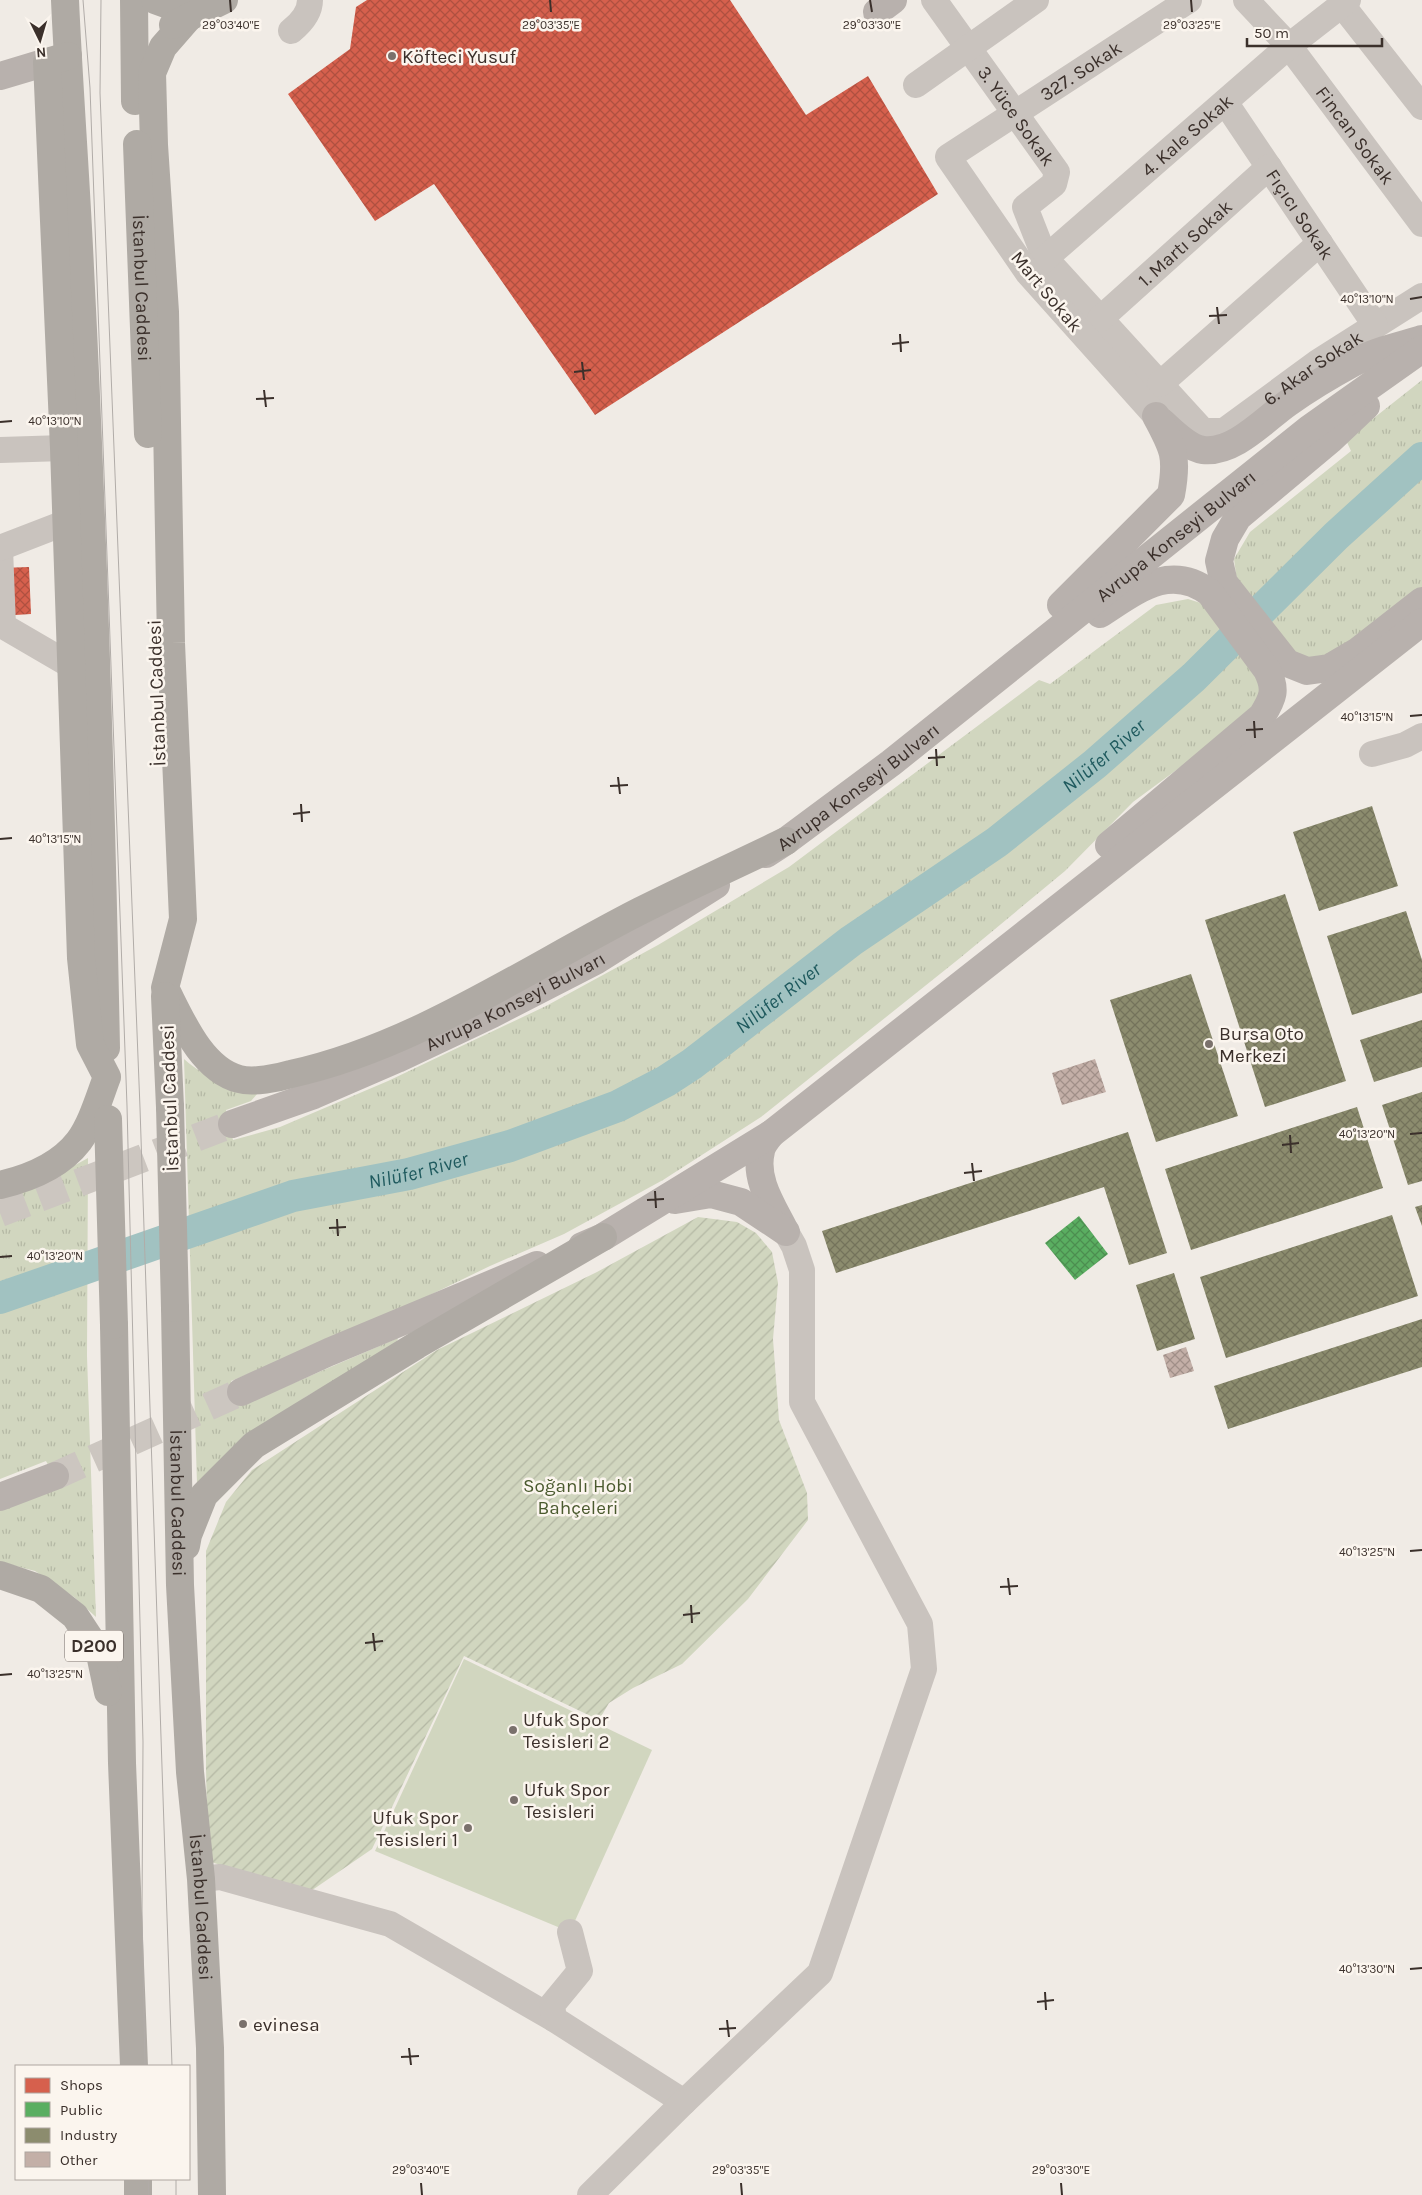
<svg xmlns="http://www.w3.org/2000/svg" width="1422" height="2195" viewBox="0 0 1422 2195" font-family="Karla,sans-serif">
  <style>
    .grass { fill: url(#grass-tufts) }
    .garden { fill: url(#garden-furrows) }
    .pitch { fill: #d1d6bf }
    .shops { fill: url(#shops-cross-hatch) }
    .public { fill: url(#public-cross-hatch) }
    .industry { fill: url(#industry-cross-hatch) }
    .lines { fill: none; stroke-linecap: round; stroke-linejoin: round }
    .river { stroke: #a1c2c1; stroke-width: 32 }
    .building { fill: url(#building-cross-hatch) }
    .major-tunnel { stroke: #ccc6c0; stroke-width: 28; stroke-dasharray: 28 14; stroke-linecap: butt }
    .minor { stroke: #c9c3be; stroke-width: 26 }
    .major { stroke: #b8b1ad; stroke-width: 28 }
    .highway { stroke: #afaaa4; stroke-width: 28 }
    .tram { stroke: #b1aca8; stroke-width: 1 }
    .highway-bridge { stroke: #afaaa4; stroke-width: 28 }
    .ticks { fill: none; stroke: #3b302b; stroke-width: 2 }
    .poi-dot { fill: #7a716c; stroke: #fbf5ee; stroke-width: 2 }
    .labels { text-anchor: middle; stroke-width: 5; stroke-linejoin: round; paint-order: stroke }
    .shield { fill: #fbf5ee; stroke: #756b66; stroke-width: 1 }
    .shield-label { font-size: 18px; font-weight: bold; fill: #3b302b }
    .poi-label { font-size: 19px; fill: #3b302b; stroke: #fbf5ee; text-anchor: start }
    .street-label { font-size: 19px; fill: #3b302b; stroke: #fbf5ee }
    .park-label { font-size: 19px; fill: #4a5a2e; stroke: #fbf5ee }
    .water-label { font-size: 20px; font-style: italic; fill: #1f5a5e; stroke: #fbf5ee }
    .ticks-label { font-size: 12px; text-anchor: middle; fill: #3b302b; stroke: #fbf5ee; stroke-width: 5; stroke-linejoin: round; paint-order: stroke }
  </style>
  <defs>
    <pattern id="grass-tufts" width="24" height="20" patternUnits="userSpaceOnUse" patternTransform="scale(1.25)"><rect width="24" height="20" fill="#d1d6bf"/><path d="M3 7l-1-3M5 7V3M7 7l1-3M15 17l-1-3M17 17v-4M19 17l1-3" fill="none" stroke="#b4b8a4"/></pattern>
    <pattern id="garden-furrows" width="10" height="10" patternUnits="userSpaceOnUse" patternTransform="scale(1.25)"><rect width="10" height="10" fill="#d1d6bf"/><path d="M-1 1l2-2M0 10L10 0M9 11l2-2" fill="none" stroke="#b4b8a4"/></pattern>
    <pattern id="shops-cross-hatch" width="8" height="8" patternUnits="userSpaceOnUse" patternTransform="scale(1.25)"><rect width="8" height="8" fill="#d6604d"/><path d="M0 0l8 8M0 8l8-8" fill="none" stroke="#af5040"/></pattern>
    <pattern id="public-cross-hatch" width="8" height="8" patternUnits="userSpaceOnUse" patternTransform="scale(1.25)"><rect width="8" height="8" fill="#5aae61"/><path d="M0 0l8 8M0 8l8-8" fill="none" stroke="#4c8e50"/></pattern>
    <pattern id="industry-cross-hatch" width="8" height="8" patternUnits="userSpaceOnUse" patternTransform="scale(1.25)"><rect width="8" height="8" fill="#8c8c6e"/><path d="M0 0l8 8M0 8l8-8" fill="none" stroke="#74735b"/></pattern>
    <pattern id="building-cross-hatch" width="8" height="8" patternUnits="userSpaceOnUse" patternTransform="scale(1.25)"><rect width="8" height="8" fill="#c3afa7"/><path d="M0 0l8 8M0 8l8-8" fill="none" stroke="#a08f88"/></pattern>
  </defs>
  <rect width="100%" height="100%" fill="#f0ebe5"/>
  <path class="grass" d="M1422,380V592L1370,632L1315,662L1290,650L1237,581L1234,559L1250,532L1351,451L1346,440Z
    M1188,599L1207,605L1258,665L1265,700L1228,732L1133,802L1065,871L960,958L761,1117L663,1180L564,1234L490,1266L368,1325L231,1381L240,1406L398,1338L396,1346L307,1396L244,1440L197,1484L184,1059C208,1080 228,1084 258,1093L251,1101L226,1110L233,1140L280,1127L388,1081L546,1006L658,945L789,867L1039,680L1050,684L1156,605Z
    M88,1158L87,1356L96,1617L74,1597L35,1571L0,1562V1509L59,1485L46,1461L0,1479V1197L46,1181Z"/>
  <path class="garden" d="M698,1217L737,1222L756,1233L772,1252L778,1283L773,1339L779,1420L807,1493L808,1520L748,1599L682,1664L633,1688L609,1703L599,1720L464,1656L372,1849L308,1893L208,1861L206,1768V1551L226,1502L252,1470L437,1350L597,1272Z"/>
  <path class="pitch" d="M464,1659L652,1750L570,1932L375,1851Z"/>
  <path class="shops" d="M367,0H730L806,115L868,76L938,194L595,415L434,184L375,221L288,94L350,49L356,7Z
    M29,567L31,614L0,616V568Z"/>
  <path class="public" d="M1079,1216L1108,1254L1075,1280L1045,1243Z"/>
  <path class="industry" d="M1372,806L1398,886L1319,911L1293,832Z
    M1285,894L1346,1081L1265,1107L1205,920Z
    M1406,911L1422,960V993L1352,1015L1327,936Z
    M1191,974L1238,1116L1156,1142L1110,1000Z
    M1422,1020V1067L1374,1082L1360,1040Z
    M1422,1092V1181L1408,1185L1382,1105Z
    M1357,1107L1383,1188L1191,1250L1165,1169Z
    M1128,1132L1167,1253L1129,1265L1104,1187L836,1273L822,1231Z
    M1422,1205V1226L1415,1207Z
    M1392,1215L1418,1296L1226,1358L1200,1277Z
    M1174,1273L1195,1339L1157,1351L1136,1285Z
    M1422,1319V1367L1228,1429L1214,1386Z"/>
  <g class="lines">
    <path class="river" id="s1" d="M0,1298L293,1196L409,1174L510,1146L618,1106L666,1081L692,1064L851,941L997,842L1095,764L1194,677L1336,536L1422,458"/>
  </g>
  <path class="building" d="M1095,1059L1106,1092L1062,1105L1052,1073Z
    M1186,1347L1194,1371L1170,1378L1163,1355Z"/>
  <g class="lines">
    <path class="major-tunnel" d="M0,1213L232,1124
      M55,1476L241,1392"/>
    <g class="minor">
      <path id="s2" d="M934,0L1057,172L1054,184L1025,207L1045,258L1203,431H1224L1318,362L1422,296"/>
      <path id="s3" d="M1246,0L1289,46L1422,224"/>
      <path d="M1342,5L1422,107"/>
      <path d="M291,31C301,23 310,13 310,0"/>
      <path d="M916,85L1036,0"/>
      <path id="s4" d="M1225,102L1375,325"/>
      <path id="s5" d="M1033,269L1289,46L1348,0"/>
      <path id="s6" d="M1100,319L1269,167"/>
      <path d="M1160,384L1320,243"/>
      <path id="s7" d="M1156,416L1028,273L948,157L1189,0"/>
      <path d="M0,450L64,448"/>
      <path d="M0,548L3,626L70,665"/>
      <path d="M0,548L67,522"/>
      <path d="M1372,754L1405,745L1422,736"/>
      <path d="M201,1879L220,1877L390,1924L554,2019"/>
      <path d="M570,1932L580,1971L552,2005L554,2019L684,2102"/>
      <path d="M590,2195L684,2102L820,1973L924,1669L920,1624L802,1402V1270L794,1246L786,1232"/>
    </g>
    <g class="major">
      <path d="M877,12L893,0"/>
      <path d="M0,76L47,62"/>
      <path d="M1366,406L1330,440L1238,517L1225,539L1219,561L1224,583L1287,663L1307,671L1329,668L1358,651L1422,601"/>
      <path d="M1162,422C1173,432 1188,448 1203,450C1234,454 1265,419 1288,403C1309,388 1331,375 1353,363C1375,351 1399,346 1422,339"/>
      <path d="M1061,605L1171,495C1178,457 1174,449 1156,416"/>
      <path d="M1100,614C1136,591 1170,562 1210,593L1267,670C1277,690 1273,698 1262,716L1109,845"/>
      <path id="s8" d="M766,854L786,841L891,763L1309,429L1422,349"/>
      <path id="s9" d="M232,1124L314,1095L397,1059L492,1014L597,960L716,885"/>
      <path d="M771,1134C767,1139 762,1145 761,1151C754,1179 772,1205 784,1229"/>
      <path d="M675,1200L711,1194L741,1202L786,1232"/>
      <path d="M582,1246L603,1237L771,1134L1422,622"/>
      <path d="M241,1392L329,1352L537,1265"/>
      <path d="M0,1497L55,1476"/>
    </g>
    <g class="highway">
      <path d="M65,0C69,89 76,179 80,268C93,528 101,788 106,1048"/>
      <path d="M134,0L135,101"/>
      <path d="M155,0L166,4L178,0"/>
      <path d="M190,16L163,47L152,73L154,145L165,312L171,643L183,919L165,988C181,1019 201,1069 239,1079C253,1083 278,1078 291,1074C415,1047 528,968 640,911C688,887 738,864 786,841"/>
      <path d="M173,25L224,0"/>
      <path id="s10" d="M137,144L148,434"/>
      <path d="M165,996L170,1107"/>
      <path d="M0,1185C30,1178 60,1166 79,1141C92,1123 99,1098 107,1077L90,1044L81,958L64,448L47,62L68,56"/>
      <path id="s11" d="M175,1308L180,1585L190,1772L201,1879L210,2048L212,2195"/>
      <path d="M114,1325L122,1763L134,2066"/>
      <path d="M186,1546L188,1535L204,1495L254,1445L417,1345L603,1237"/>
      <path d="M0,1575L41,1589L75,1616L100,1654L108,1692"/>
      <path d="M138,2179V2195"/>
    </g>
    <path class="tram" d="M83,0L90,88L127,1106L143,1742L142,1910L145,2066
      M101,0L100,93L140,1108L172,2066
      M148,2179L149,2195
      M176,2179V2195"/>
    <path class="highway-bridge" d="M170,1107L175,1308
      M108,1119L114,1325"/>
  </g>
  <path class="ticks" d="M230,0L231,12M550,0L551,12M870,0L872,12M1191,0L1192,12M1410,299L1422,297M1217,307L1219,324M1209,316L1227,315M900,334L901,352M892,344L909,342M582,362L584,380M574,372L591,370M264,390L266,407M256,399L274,398M0,422L12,421M1410,716L1422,715M1254,721L1255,738M1246,730L1263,729M936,749L937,766M928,758L945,757M618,777L620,794M610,786L628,785M301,804L302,822M293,814L310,812M0,839L12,838M1410,1134L1422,1133M1290,1135L1291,1153M1282,1145L1299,1143M972,1163L974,1181M964,1173L982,1171M655,1191L656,1208M647,1200L664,1199M337,1219L338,1236M329,1228L346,1227M0,1257L12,1256M1410,1551L1422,1550M1008,1578L1010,1595M1000,1587L1018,1586M691,1605L692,1623M683,1615L700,1613M373,1633L375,1651M365,1643L383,1641M0,1675L12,1674M1410,1969L1422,1968M1045,1992L1046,2010M1037,2002L1054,2000M727,2020L729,2037M719,2029L736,2028M409,2048L411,2065M401,2057L419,2056M421,2183L422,2195M741,2183L742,2195M1061,2183L1062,2195"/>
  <g class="poi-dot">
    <circle cx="392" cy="56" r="5"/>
    <circle cx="1209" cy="1044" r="5"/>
    <circle cx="513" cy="1730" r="5"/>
    <circle cx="514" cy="1800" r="5"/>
    <circle cx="468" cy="1828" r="5"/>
    <circle cx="243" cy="2024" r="5"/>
  </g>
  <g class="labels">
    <rect class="shield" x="65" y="1630.5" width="58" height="31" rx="4"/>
    <g class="shield-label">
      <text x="94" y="1652">D200</text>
    </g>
    <g class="poi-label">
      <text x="402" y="63">Köfteci Yusuf</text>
      <text x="1219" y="1040">Bursa Oto<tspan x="1219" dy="22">Merkezi</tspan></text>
      <text x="523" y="1726">Ufuk Spor<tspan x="523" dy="22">Tesisleri 2</tspan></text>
      <text x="524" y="1796">Ufuk Spor<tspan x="524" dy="22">Tesisleri</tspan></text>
      <text x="458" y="1824" text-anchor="end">Ufuk Spor<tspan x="458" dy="22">Tesisleri 1</tspan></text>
      <text x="253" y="2031">evinesa</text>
    </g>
    <g class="street-label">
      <text dy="7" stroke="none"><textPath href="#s7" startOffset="491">327. Sokak</textPath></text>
      <text dy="7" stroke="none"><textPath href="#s2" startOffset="142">3. Yüce Sokak</textPath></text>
      <text dy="7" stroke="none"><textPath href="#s5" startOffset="204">4. Kale Sokak</textPath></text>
      <text dy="7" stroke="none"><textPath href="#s3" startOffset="174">Fincan Sokak</textPath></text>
      <text dy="7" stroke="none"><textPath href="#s4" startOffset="135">Fıçıcı Sokak</textPath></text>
      <text dy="7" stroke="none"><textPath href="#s6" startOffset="114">1. Martı Sokak</textPath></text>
      <text dy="7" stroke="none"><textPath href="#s10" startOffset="144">İstanbul Caddesi</textPath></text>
      <text transform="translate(1047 291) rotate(50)" y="7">Mart Sokak</text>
      <text dy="7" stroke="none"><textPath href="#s2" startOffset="680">6. Akar Sokak</textPath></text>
      <text dy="7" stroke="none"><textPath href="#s8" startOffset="519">Avrupa Konseyi Bulvarı</textPath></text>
      <text transform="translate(156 693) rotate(-92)" y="7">İstanbul Caddesi</text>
      <text dy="7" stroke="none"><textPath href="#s8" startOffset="114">Avrupa Konseyi Bulvarı</textPath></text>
      <text dy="7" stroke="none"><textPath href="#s9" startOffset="309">Avrupa Konseyi Bulvarı</textPath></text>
      <text transform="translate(169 1098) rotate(-92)" y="7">İstanbul Caddesi</text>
      <text dy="7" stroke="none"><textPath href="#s11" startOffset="195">İstanbul Caddesi</textPath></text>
      <text dy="7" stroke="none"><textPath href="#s11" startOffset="600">İstanbul Caddesi</textPath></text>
    </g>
    <g class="park-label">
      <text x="578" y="1492">Soğanlı Hobi<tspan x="578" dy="22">Bahçeleri</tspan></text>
    </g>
    <g class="water-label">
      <text dy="7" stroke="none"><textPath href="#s1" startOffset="1248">Nilüfer River</textPath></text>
      <text dy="7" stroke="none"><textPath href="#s1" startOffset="842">Nilüfer River</textPath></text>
      <text dy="7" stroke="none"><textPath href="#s1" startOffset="438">Nilüfer River</textPath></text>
    </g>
  </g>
  <g class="ticks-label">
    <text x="231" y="29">29°03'40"E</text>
    <text x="551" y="29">29°03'35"E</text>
    <text x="872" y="29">29°03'30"E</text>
    <text x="1192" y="29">29°03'25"E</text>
    <text x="1367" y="303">40°13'10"N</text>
    <text x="55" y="425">40°13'10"N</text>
    <text x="1367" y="721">40°13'15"N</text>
    <text x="55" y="843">40°13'15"N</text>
    <text x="1367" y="1138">40°13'20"N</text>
    <text x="55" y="1260">40°13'20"N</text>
    <text x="1367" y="1556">40°13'25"N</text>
    <text x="55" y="1678">40°13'25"N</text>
    <text x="1367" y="1973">40°13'30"N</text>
    <text x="421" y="2174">29°03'40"E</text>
    <text x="741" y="2174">29°03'35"E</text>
    <text x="1061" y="2174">29°03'30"E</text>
  </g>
  <rect x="15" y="2065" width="175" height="115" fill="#fbf5ee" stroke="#aea6a0"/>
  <rect x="25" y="2078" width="25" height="15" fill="#d6604d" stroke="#aea6a0"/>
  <text x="60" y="2090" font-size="15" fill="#3b302b">Shops</text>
  <rect x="25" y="2102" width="25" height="15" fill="#5aae61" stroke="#aea6a0"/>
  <text x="60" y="2115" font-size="15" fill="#3b302b">Public</text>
  <rect x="25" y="2128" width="25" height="15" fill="#8c8c6e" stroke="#aea6a0"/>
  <text x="60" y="2140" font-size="15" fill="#3b302b">Industry</text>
  <rect x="25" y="2152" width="25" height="15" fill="#c3afa7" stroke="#aea6a0"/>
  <text x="60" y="2165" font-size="15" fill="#3b302b">Other</text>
  <g transform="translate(40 40) rotate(175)" stroke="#fbf5ee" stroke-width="4" paint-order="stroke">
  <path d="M0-4L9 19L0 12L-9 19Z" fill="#3b302b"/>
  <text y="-8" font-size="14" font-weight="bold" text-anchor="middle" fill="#3b302b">N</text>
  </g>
  <path d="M1247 38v8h135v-8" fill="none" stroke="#3b302b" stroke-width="2.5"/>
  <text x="1254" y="38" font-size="15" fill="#3b302b" stroke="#fbf5ee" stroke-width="4" paint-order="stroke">50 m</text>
</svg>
